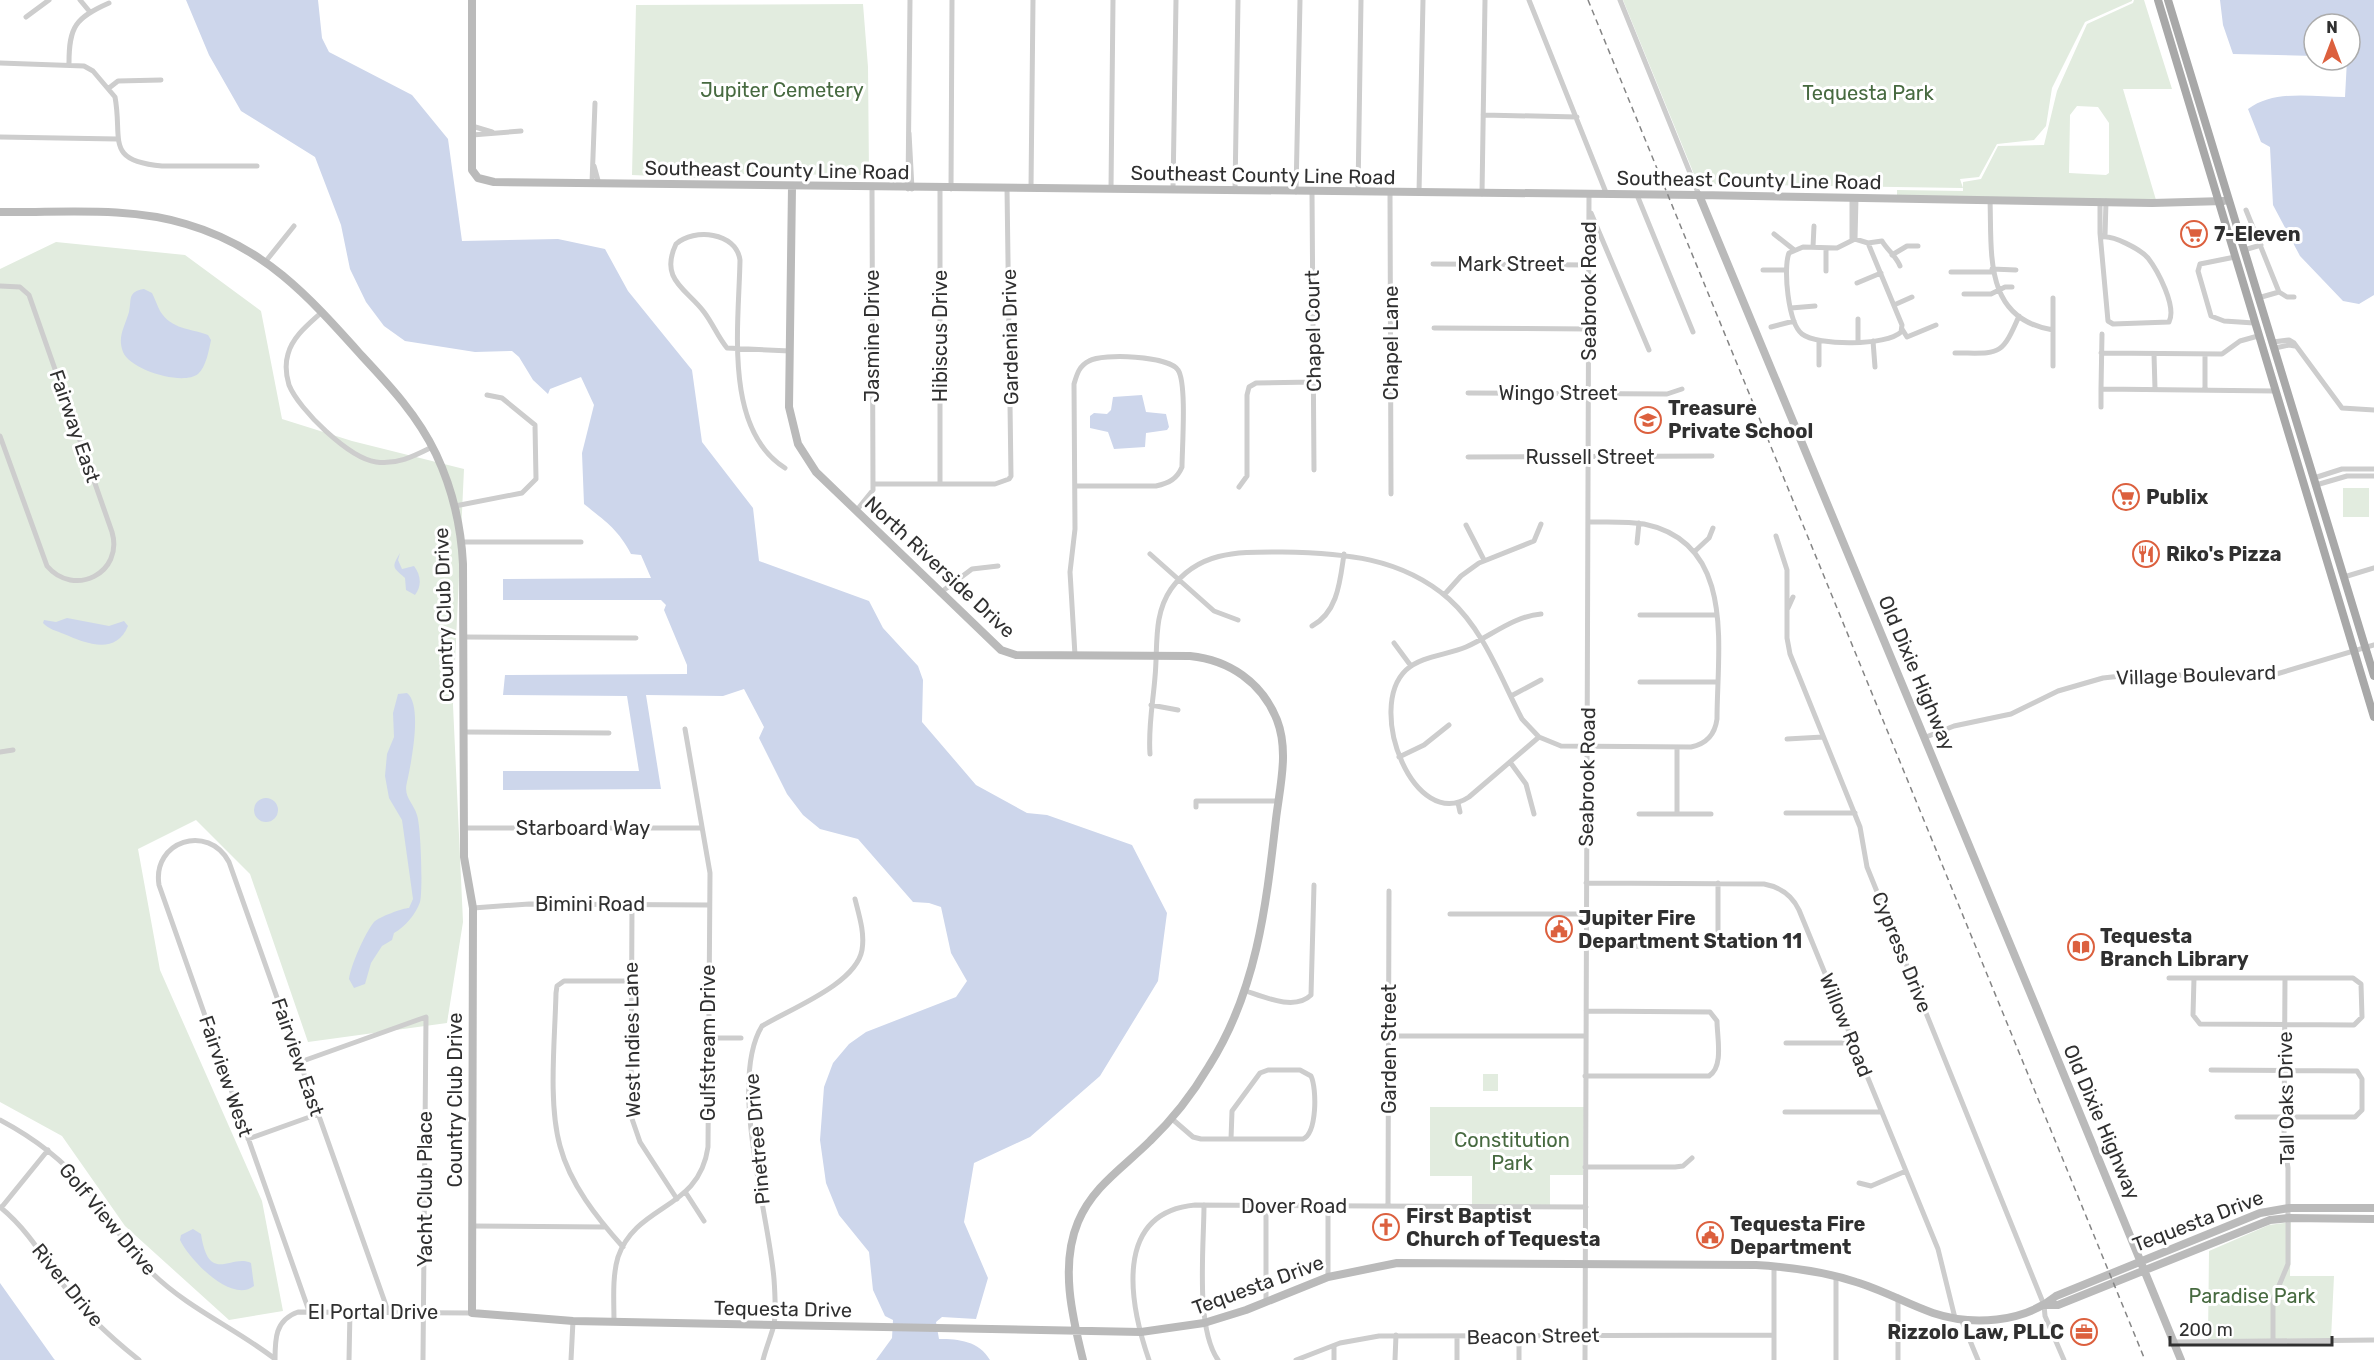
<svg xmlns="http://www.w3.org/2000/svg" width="2374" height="1360" viewBox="0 0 2374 1360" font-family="Rubik,sans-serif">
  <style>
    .green { fill: #e2ecdf; fill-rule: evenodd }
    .water { fill: #cdd6eb }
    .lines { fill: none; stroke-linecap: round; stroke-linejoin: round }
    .street { stroke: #cdcdcd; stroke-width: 5 }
    .secondary { stroke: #bababa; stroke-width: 8 }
    .primary { stroke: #a8a8a8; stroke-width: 8 }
    .rail { stroke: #858585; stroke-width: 1.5; stroke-dasharray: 6 4.5; stroke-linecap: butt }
    .labels { text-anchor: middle; stroke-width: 6; stroke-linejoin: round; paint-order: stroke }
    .park-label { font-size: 20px; fill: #476a40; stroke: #fff }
    .street-label { font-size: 20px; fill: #303030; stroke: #fff }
    .poi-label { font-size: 20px; font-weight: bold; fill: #303030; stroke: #fff; text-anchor: start }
  </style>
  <rect width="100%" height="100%" fill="#fff"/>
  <path class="green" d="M1623,0H2132V1L2085,22L2052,88L2046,126L2034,140L1997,144L1979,177L1960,179L1963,188L1698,184Z
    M2134,0H2144L2172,89H2123L2156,200L1897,196V190L1963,191V182L1981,179L1998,146L2044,145L2057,91L2087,24L2133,3ZM2077,106L2098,107L2109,123V173L2106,175L2069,173L2070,115Z
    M863,4L868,67L869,175L725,174L721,179L632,175L636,5Z
    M56,242L185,255L261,311L282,419L352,441L464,469L453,705L463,922L447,1023L308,1042L250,874L196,820L138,849L160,970L262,1201L283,1311L229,1320L125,1226L62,1136L0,1102V269Z
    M2343,488H2369V517H2343Z
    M1483,1074H1498V1091H1483Z
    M1430,1107H1584L1583,1175H1550V1206H1472V1176H1430Z
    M2291,1222L2290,1276H2334L2331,1339L2208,1340L2209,1251L2269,1225Z"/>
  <path class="water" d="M186,0H318L322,38L329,52L412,95L448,139L462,241L558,239L605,249L628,291L692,370L702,442L753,508L759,561L869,601L883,628L918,666L923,680L922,722L976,785L1027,813L1047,815L1132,845L1167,913L1158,981L1100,1076L1030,1137L974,1163L964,1222L988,1278L976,1319L942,1317L936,1322L939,1339C959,1339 979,1341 990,1360H876L892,1338L893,1320L885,1316L873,1290L869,1252L839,1215L826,1183L820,1140L824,1087L833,1063L849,1044L866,1032L956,997L967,981L951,953L941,907L929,903L913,902L858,839L820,829L803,815L787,794L759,738L764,727L744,689L723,696L646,695L661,789L503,790V771H639L627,696L503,695L505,675L687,674V665L664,610L666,605L661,600H503V579L651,578L641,555L631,554C618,529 605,521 584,504L582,453L594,405L581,377L550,389L548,394L533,380L519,357L512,351L475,352L405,341L384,326L366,302L350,269L341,225L315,157L241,111L209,55Z
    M2220,0H2374V295L2359,304L2343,301L2300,256L2273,205L2270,147L2261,142L2248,109C2276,89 2313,97 2345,97L2347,60H2350V24H2314V56L2233,54L2223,25Z
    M144,289L152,293C155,299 157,305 160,311C172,330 190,328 208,335L211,340C209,350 206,367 198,374C183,386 130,370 123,352C117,337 125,326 129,312C132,299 127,292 144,289Z
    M1142,395L1146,412L1166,414L1169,427L1167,430L1146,433L1145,447L1114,449L1108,432L1090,428V416L1094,413L1107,414L1111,410L1113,397Z
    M400,553L398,560L402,569L414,566C421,575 422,586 415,595L406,590L405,578C393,567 391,568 400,553Z
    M67,618L109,626L124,621L128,626C116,656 85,643 64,634C57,631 48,629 43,623L44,620L56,622Z
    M407,693C423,705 411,764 407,782C403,797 413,802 417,815C421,827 423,891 420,902C416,914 405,927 394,933L392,940L382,946L371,963L365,984L354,988L349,979C351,965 365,933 374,922C379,917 403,908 409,908L413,899L402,820L389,798L385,776L387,754L394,737L393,713L398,694Z
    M254 810a12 12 0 1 1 24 0a12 12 0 1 1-24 0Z
    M193,1229L201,1234C209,1286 231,1253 251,1263L254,1286C231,1304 189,1259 180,1240L181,1235Z
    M0,1283L54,1359L55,1360H0Z"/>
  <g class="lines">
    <path class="street" d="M80,0L90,12
      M1529,0L1607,195
      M1620,0L1699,195
      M26,17L49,0
      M0,63L84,66L93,71L115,97C123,139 104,161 162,166H257
      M69,63C69,27 75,18 109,3
      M109,88L118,81L161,80
      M1483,115L1577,117
      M472,126L492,132
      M909,133L912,189
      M472,135L521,131
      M0,137L117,139
      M594,166L599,184
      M592,183L595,103
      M1031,188L1033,0
      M908,189L910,0
      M940,189V484
      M951,189L952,0
      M1111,189L1113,0
      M1173,190L1176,0
      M1235,191L1238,0
      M1296,192L1300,0
      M1312,192L1314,470
      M1358,192L1361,0
      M1390,192L1391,494
      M1419,193L1423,0
      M1482,194L1485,0
      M1637,195L1693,332
      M1990,200C1992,253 1983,319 2053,330
      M2100,201V233L2108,321L2113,324L2169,322C2177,307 2158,271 2148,258C2140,249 2113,235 2102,237
      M2246,210L2279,292L2287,297H2294
      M1591,213L1649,350
      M1774,234L1793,249
      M2105,236L2106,201
      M1855,239L1837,248L1803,247L1789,253C1783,268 1788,323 1802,334C1817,346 1887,346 1901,332L1902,325L1868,243
      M1855,239L1868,243L1882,241C1888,251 1896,256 1900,266
      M1855,239L1856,198
      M1852,240V198
      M1813,247L1814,226
      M2244,250L2261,245
      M1892,255L1907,246H1918
      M2235,257L2200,264L2198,271L2211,316L2224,321L2254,323
      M266,261L294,226
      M1433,264L1589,265
      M1992,269L2016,270
      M1763,270H1786
      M1826,271V248
      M1951,272H1992
      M1857,283L1881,273
      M0,286L20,287L29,295L112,532C124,573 74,598 47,566L0,436
      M1964,294H1991L2005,287H2012
      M2258,298L2279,292
      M1894,305L1912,297
      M1791,308L1815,306
      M322,312C309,324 293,336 288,354C285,364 286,375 289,385C299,410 349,458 376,462C397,465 414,456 432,447
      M1858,319V341
      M1771,327L1794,321
      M1434,328L1589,329
      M1902,329L1907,337L1936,325
      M2102,334L2101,389L2275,391
      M1873,341L1875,367
      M2273,342L2289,340L2294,343L2342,408L2374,410
      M2275,348L2289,345L2295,346
      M1955,353C1999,353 2001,358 2019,316
      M2101,353L2222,354L2240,341L2258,336
      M2154,354L2155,389
      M2205,354V390
      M1819,365V341
      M2053,366V298
      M1468,393L1667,394L1682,389
      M2101,407V389
      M1468,457L1712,456
      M785,468C723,429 739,323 740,260C736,232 694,228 676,244C659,280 687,289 704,312C713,324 718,337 727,348L790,351
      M2314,478L2342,469H2374
      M873,484H995L1009,479L1011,476L1007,188
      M2316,485L2347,476H2374
      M1075,486H1156C1169,483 1177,479 1182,467C1182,449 1187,383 1178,370C1169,356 1103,353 1089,361C1079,366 1077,374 1074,384L1075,529L1070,572L1075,655
      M1239,487L1247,476V395L1249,387L1256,383L1313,382
      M455,506L522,493L536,479L535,425L502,398L487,395
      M856,511L873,490L872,188
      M1466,525L1484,560
      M1776,536L1787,570V638L1790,654L1860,827L1867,867L2044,1305L2045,1316L2064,1360
      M461,542H581
      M1637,543L1639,523
      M1694,552L1709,538L1713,528
      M1150,554L1214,611L1238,620
      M2344,577L2374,568
      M940,593L972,569L998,566
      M1444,595L1461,576L1479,563L1534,541L1541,524
      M1788,608L1793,597
      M1640,615H1717
      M1312,626C1338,612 1340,581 1344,554
      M463,637L636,638
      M1394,643L1411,666
      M1640,682H1717
      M1511,696L1541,680
      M1151,705L1178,710
      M464,732L609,733
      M1539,737L1469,797C1415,833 1365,709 1406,670C1421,656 1447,655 1466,647C1491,636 1514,616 1541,614
      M1926,737L1954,726L2011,714L2058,691L2103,678L2139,674L2250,677L2273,675L2374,645
      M1787,739L1823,737
      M0,752L13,750
      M1150,754C1148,727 1153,703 1155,677C1158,646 1153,615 1171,589C1199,550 1240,552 1282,552C1343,553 1401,557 1449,599C1484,630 1501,679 1522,719L1539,737L1561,746L1691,747C1706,744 1715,734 1717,719C1717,649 1737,543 1644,524C1627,521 1607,522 1589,522
      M1399,757L1424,745L1449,725
      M1510,762L1526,784L1534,814
      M1458,803L1460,812
      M1196,807V801H1278
      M1786,813H1855
      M1639,814H1711
      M1677,814V748
      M464,828H701
      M1586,883L1764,884C1780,887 1792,895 1799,910L1938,1249L1955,1318
      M632,904L631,1116L640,1142L677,1199
      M473,908L529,904L709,905
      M1450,914H1586
      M1586,947L1713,945L1718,935V883
      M2169,978H2353L2361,984L2362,1017L2354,1025L2200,1024L2193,1015L2194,978
      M1246,991C1264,997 1295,1011 1311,995L1314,885
      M1389,1036H1586
      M708,1038H741
      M1786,1043H1854
      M300,1062L426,1017L423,1360
      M2211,1070L2353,1071H2357L2362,1079V1110L2355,1117H2237
      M1585,1076H1709C1724,1067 1717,1037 1717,1021L1710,1012L1586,1011
      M1785,1112H1882
      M1171,1118L1193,1137L1201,1139H1303C1317,1133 1317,1089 1311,1076L1300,1070H1268L1260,1073L1232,1111L1231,1139
      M0,1120C32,1137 62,1159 85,1187C109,1215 125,1248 152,1273C189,1309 235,1328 275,1359
      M248,1139L318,1114
      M1585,1167H1675L1683,1166L1692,1158
      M1859,1183L1871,1186L1906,1171
      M686,1193L704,1221
      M1204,1205C1204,1246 1195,1327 1218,1360
      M1388,1206L1389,891
      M0,1207C26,1228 42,1255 61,1282C83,1312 110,1337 139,1360
      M1,1208L48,1150
      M472,1226L605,1227
      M623,1247C597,1218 570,1184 560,1146C548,1103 555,1039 556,993L557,986L564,981H631
      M1328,1277V1206
      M1266,1302V1205
      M309,1311L159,885C152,841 208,823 229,862L388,1311
      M1961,1319L1978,1360
      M614,1322C614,1301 612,1277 618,1257C637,1203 699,1211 708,1147L710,873L685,729
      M2273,1341V1300L2288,1264V1168L2284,1142L2285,978
      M2174,1342L2374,1340
      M275,1360C275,1339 275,1320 298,1312L472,1313
      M349,1360L350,1311
      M571,1360L573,1321
      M763,1360C766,1348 771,1336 774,1325C776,1312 775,1293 774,1279C769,1216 728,1081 762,1026C790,1009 856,984 862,950C865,933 859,915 855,899
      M1149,1360C1130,1305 1112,1213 1195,1205L1586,1207
      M1296,1360L1340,1343L1379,1336L1774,1335
      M1334,1360V1346
      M1395,1360L1396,1335
      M1457,1360V1337
      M1519,1360V1336
      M1585,1360L1589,195
      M1774,1360V1266
      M1836,1360V1276
      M1898,1360V1297"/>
    <path class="secondary" d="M472,0V170L478,178L494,182L1699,195L2152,203L2224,201
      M792,187L789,407L798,444L816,472L1001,650L1016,655L1190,656C1229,660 1262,682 1277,720C1289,751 1280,786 1276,819C1266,906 1257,990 1209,1066C1193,1093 1173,1119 1150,1141C1124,1167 1093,1186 1078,1222C1060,1265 1072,1316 1083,1360
      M1699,195C1861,583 2022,971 2181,1360
      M0,212C61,213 127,206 186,224C265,247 309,297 362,356C390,386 418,416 436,454C452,488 461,525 463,564L464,857L473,908L472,1313L573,1321L1141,1332L1204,1323L1246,1310L1328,1277L1397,1263L1756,1265C1790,1267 1823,1271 1856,1282C1883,1290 1907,1304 1933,1313C1972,1326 2023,1323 2056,1296L2260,1213L2289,1208H2374
      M2044,1305H2058L2270,1220L2289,1218L2374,1219"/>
    <path class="primary" d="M2158,0L2374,717
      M2168,0L2374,676"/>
    <path class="rail" d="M1588,0L2145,1360"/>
  </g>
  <defs>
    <symbol id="supermarket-ring" viewBox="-11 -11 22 22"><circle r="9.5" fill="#fff" stroke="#dc603e" stroke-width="1.5"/><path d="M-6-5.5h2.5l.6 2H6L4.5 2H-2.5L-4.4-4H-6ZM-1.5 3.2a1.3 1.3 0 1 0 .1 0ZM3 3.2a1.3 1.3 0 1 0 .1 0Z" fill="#dc603e"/></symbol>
    <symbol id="school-ring" viewBox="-11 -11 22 22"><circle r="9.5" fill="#fff" stroke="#dc603e" stroke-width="1.5"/><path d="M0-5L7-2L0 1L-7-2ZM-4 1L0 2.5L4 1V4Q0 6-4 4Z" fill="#dc603e"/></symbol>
    <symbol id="restaurant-ring" viewBox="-11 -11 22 22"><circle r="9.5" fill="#fff" stroke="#dc603e" stroke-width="1.5"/><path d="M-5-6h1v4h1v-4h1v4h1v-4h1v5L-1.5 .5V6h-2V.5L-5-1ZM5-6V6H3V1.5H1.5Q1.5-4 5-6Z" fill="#dc603e"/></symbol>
    <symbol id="civic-ring" viewBox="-11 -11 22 22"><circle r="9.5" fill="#fff" stroke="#dc603e" stroke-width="1.5"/><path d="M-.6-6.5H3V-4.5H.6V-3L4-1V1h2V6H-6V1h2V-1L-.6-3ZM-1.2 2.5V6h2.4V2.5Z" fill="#dc603e"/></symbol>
    <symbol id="library-ring" viewBox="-11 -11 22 22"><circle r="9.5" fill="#fff" stroke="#dc603e" stroke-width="1.5"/><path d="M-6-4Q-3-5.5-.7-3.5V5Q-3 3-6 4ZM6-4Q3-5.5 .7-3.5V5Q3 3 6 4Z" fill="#dc603e"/></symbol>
    <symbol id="church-ring" viewBox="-11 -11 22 22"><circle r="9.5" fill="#fff" stroke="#dc603e" stroke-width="1.5"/><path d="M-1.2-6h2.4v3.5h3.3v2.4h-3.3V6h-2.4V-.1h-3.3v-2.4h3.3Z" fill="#dc603e"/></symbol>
    <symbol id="office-ring" viewBox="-11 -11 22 22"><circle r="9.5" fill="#fff" stroke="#dc603e" stroke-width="1.5"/><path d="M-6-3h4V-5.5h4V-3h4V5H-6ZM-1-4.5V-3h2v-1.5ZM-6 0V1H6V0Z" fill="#dc603e"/></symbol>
  </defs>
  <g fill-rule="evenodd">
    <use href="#supermarket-ring" x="2179" y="219" width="30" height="30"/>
    <use href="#school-ring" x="1633" y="405" width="30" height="30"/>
    <use href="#supermarket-ring" x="2111" y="482" width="30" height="30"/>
    <use href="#restaurant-ring" x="2131" y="539" width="30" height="30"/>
    <use href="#civic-ring" x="1544" y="914" width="30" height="30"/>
    <use href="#library-ring" x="2066" y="932" width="30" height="30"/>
    <use href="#church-ring" x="1371" y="1212" width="30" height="30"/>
    <use href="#civic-ring" x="1695" y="1220" width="30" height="30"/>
    <use href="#office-ring" x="2069" y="1317" width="30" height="30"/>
  </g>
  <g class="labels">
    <g class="park-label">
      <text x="782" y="97">Jupiter Cemetery</text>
      <text x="1868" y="100">Tequesta Park</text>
      <text x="1512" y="1147">Constitution<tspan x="1512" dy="23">Park</tspan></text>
      <text x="2252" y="1303">Paradise Park</text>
    </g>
    <g class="street-label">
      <text transform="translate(777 170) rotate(1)" y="7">Southeast County Line Road</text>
      <text transform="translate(1263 175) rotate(1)" y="7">Southeast County Line Road</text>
      <text transform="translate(1749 180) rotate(1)" y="7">Southeast County Line Road</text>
      <text x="1511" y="271">Mark Street</text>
      <text transform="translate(1589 291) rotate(-90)" y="7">Seabrook Road</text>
      <text transform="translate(1313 331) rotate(-91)" y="7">Chapel Court</text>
      <text transform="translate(872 336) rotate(-90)" y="7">Jasmine Drive</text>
      <text transform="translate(940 336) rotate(-90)" y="7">Hibiscus Drive</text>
      <text transform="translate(1010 337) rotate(-91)" y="7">Gardenia Drive</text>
      <text transform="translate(1391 343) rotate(-90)" y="7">Chapel Lane</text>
      <text x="1558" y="400">Wingo Street</text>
      <text transform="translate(75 426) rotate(71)" y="7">Fairway East</text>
      <text x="1590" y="464">Russell Street</text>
      <text transform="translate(940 567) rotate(43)" y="7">North Riverside Drive</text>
      <text transform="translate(444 615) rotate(-92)" y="7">Country Club Drive</text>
      <text transform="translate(1917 673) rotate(67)" y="7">Old Dixie Highway</text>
      <text transform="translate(2196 675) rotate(-2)" y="7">Village Boulevard</text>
      <text transform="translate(1587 777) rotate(-89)" y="7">Seabrook Road</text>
      <text x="583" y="835">Starboard Way</text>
      <text x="590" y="911">Bimini Road</text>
      <text transform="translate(1902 952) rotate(68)" y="7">Cypress Drive</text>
      <text transform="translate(1846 1025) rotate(68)" y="7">Willow Road</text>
      <text transform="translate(632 1040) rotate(-91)" y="7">West Indies Lane</text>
      <text transform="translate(708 1043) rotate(-90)" y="7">Gulfstream Drive</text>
      <text transform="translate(1389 1049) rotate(-90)" y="7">Garden Street</text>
      <text transform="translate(298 1057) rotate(71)" y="7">Fairview East</text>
      <text transform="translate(226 1076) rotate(71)" y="7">Fairview West</text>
      <text transform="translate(2286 1098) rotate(-91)" y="7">Tall Oaks Drive</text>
      <text transform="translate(455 1100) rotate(-90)" y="7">Country Club Drive</text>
      <text transform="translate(2102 1122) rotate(67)" y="7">Old Dixie Highway</text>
      <text transform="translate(757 1139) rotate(-95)" y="7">Pinetree Drive</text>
      <text transform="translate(425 1189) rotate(-90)" y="7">Yacht Club Place</text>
      <text x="1294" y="1213">Dover Road</text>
      <text transform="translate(108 1219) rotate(50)" y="7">Golf View Drive</text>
      <text transform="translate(2198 1221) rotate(-21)" y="7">Tequesta Drive</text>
      <text transform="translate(68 1285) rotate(51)" y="7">River Drive</text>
      <text transform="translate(1258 1285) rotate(-20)" y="7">Tequesta Drive</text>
      <text transform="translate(783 1309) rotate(1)" y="7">Tequesta Drive</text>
      <text x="373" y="1319">El Portal Drive</text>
      <text transform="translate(1533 1336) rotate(-1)" y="7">Beacon Street</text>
    </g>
    <g class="poi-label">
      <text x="2214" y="241">7-Eleven</text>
      <text x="1668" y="415">Treasure<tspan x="1668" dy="23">Private School</tspan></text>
      <text x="2146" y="504">Publix</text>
      <text x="2166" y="561">Riko's Pizza</text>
      <text x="1578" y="925">Jupiter Fire<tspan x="1578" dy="23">Department Station 11</tspan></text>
      <text x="2100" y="943">Tequesta<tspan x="2100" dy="23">Branch Library</tspan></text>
      <text x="1406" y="1223">First Baptist<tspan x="1406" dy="23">Church of Tequesta</tspan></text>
      <text x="1730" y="1231">Tequesta Fire<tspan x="1730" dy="23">Department</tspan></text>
      <text x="2064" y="1339" text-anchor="end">Rizzolo Law, PLLC</text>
    </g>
  </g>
  <g transform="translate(2332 42)"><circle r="28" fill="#ffffff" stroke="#acacac" stroke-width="1.5"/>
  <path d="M0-4.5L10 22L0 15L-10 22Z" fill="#dc603e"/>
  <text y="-9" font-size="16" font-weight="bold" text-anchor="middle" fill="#303030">N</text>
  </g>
  <path d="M2170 1336v9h162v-9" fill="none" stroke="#303030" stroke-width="3"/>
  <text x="2179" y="1336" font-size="18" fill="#303030" stroke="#ffffff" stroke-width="4.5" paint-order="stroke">200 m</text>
</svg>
